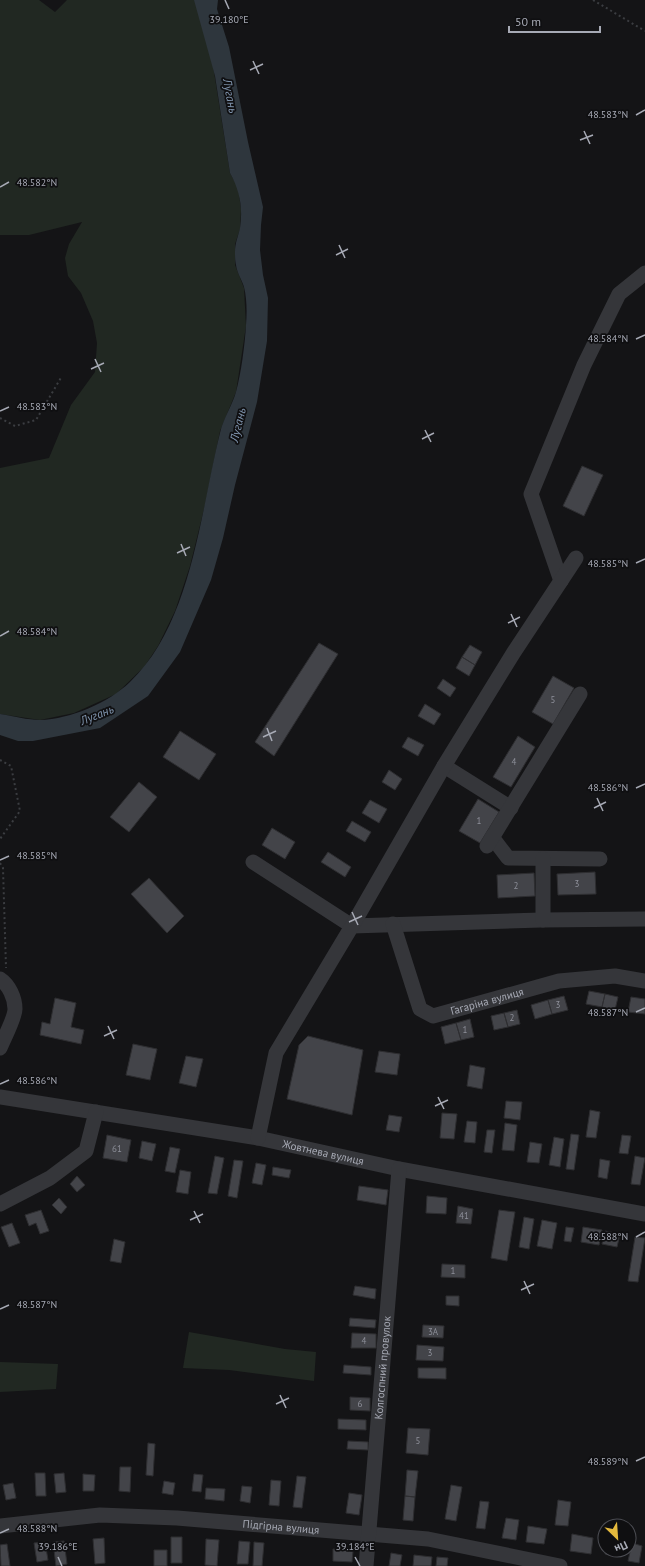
<svg xmlns="http://www.w3.org/2000/svg" width="645" height="1566" viewBox="0 0 645 1566" font-family="'PT Sans',sans-serif">
  <style>
    .green { fill: #212822 }
    .water { fill: #2e363d }
    .building { fill: #434449; stroke: #2e2e31 }
    .lines { fill: none; stroke-linecap: round; stroke-linejoin: round }
    .path { stroke: #3b3d41; stroke-width: 2; stroke-dasharray: 2 3; stroke-linecap: butt }
    .minor { stroke: #35363a; stroke-width: 15 }
    .ticks { fill: none; stroke: #a7aab5; stroke-width: 1.5 }
    .labels { text-anchor: middle; stroke-width: 3.5; stroke-linejoin: round; paint-order: stroke }
    .number-label { font-size: 9px; fill: #8e909a }
    .street-label { font-size: 11px; fill: #a7aab5; stroke: #0f0f11 }
    .water-label { font-size: 12px; font-style: italic; fill: #8095ae; stroke: #0f0f11 }
    .ticks-label { font-size: 10px; text-anchor: middle; fill: #a7aab5; stroke: #0f0f11; stroke-width: 3.5; stroke-linejoin: round; paint-order: stroke }
  </style>
  <rect width="100%" height="100%" fill="#141416"/>
  <path class="green" d="M0,0H39L55,12L67,0H195L213,66L230,173L238,187L241,209L240,229L235,244V265L244,288L246,326L236,392L220,431L205,505L190,566L175,611L158,646L144,667L116,694L74,713L40,720L0,714V468L49,458L71,405L95,372L97,343L93,321L81,293L68,276L65,258L69,244L82,222L29,235H0Z
    M189,1332L285,1349L316,1352L314,1381L229,1370L183,1368Z
    M0,1362L58,1364L56,1389L0,1392Z"/>
  <path class="water" d="M194,0H218L217,9L229,47L248,142L263,207L261,225L260,250L263,275L268,298L267,341L257,402L235,485L223,538L211,580L180,652L148,696L100,728L33,741H18L0,735V714C13,716 28,720 40,720C71,719 108,703 130,682C192,623 200,513 220,433C223,419 232,406 236,392C241,374 245,344 246,325C247,313 247,299 244,287C242,280 237,273 236,265C235,261 235,256 235,252C235,243 238,237 240,228C243,208 240,191 230,173L215,76Z"/>
  <path class="building" d="M582,466L603,475L584,516L563,506Z
    M319,643L338,654L274,756L255,742Z
    M470,645L482,652L475,665L462,657Z
    M462,657L475,665L469,676L456,668Z
    M553,676L574,688L553,724L532,712Z
    M443,679L456,688L450,697L437,688Z
    M425,704L441,714L434,725L418,716Z
    M180,731L216,754L199,780L163,757Z
    M518,736L535,747L511,787L493,777Z
    M408,737L424,745L418,756L402,747Z
    M389,770L402,779L395,790L382,782Z
    M139,782L157,797L129,832L110,817Z
    M478,799L499,812L480,843L459,831Z
    M370,800L387,809L379,823L362,813Z
    M352,821L371,832L365,842L346,831Z
    M272,828L295,842L285,859L262,845Z
    M328,852L351,867L345,877L321,862Z
    M595,872L596,894L558,895L557,874Z
    M534,873L535,896L498,898L497,875Z
    M149,878L184,916L167,933L131,894Z
    M589,991L605,994L602,1007L586,1004Z
    M605,994L618,997L615,1010L602,1007Z
    M564,996L568,1010L552,1014L548,1000Z
    M631,997L645,999V1014L628,1012Z
    M55,998L76,1003L71,1027L84,1030L81,1044L40,1035L42,1022L50,1024Z
    M548,1000L552,1014L535,1019L531,1005Z
    M517,1010L520,1024L508,1027L504,1013Z
    M504,1013L508,1027L494,1030L491,1016Z
    M470,1019L474,1037L461,1040L456,1023Z
    M456,1023L461,1040L445,1044L441,1027Z
    M308,1036L363,1050L352,1115L287,1099L299,1045Z
    M133,1044L157,1049L150,1080L126,1075Z
    M379,1051L400,1054L397,1075L375,1072Z
    M186,1056L203,1059L196,1087L179,1083Z
    M470,1065L485,1068L482,1089L467,1086Z
    M506,1101L522,1102L520,1120L504,1118Z
    M590,1110L600,1112L596,1138L586,1137Z
    M442,1113L457,1114L454,1139L440,1138Z
    M389,1115L402,1117L399,1132L386,1130Z
    M467,1121L477,1122L475,1143L464,1142Z
    M505,1123L517,1125L514,1151L502,1150Z
    M487,1130H495L492,1153L484,1152Z
    M571,1134L579,1135L574,1170L566,1169Z
    M107,1135L131,1140L127,1162L103,1158Z
    M622,1135L631,1136L628,1154L619,1153Z
    M554,1137L564,1139L560,1167L549,1165Z
    M142,1141L156,1144L152,1161L139,1158Z
    M530,1142L542,1144L539,1163L527,1162Z
    M170,1147L180,1149L175,1173L165,1171Z
    M215,1156L224,1158L217,1194L208,1193Z
    M635,1156L645,1158L640,1185L631,1184Z
    M600,1159L610,1161L607,1179L598,1177Z
    M234,1160L243,1161L237,1198L228,1196Z
    M256,1163L266,1165L262,1185L252,1183Z
    M273,1167L291,1170L289,1178L272,1175Z
    M180,1170L191,1172L188,1194L176,1192Z
    M77,1176L85,1185L77,1192L70,1184Z
    M359,1186L388,1190L386,1205L357,1200Z
    M427,1196L447,1198L446,1214L426,1213Z
    M59,1198L67,1207L61,1214L52,1205Z
    M458,1206L473,1209L471,1224L456,1223Z
    M41,1210L49,1231L40,1234L36,1223L29,1226L25,1215Z
    M499,1210L515,1212L507,1261L491,1258Z
    M524,1217L534,1219L529,1249L519,1247Z
    M542,1220L557,1223L552,1249L537,1246Z
    M12,1223L20,1243L9,1247L1,1227Z
    M566,1227L574,1228L571,1242L564,1241Z
    M583,1227L602,1230L599,1245L581,1242Z
    M605,1231L620,1234L617,1247L602,1244Z
    M635,1237L645,1238L638,1282L628,1281Z
    M114,1239L125,1242L121,1263L110,1261Z
    M442,1264L465,1265V1278L441,1277Z
    M355,1286L376,1289L375,1299L353,1295Z
    M446,1296H459V1306L446,1305Z
    M350,1318L376,1320L375,1328L349,1326Z
    M423,1325L444,1326L443,1338L422,1337Z
    M352,1333L376,1334V1348H351Z
    M417,1345L444,1347L443,1361L416,1360Z
    M344,1365L371,1367V1375L343,1373Z
    M418,1368H446V1379L418,1378Z
    M350,1397L370,1398V1411L350,1410Z
    M338,1419L366,1420V1430L338,1429Z
    M408,1428L430,1429L428,1455L406,1453Z
    M348,1441L368,1442V1450L347,1449Z
    M148,1443L155,1444L153,1476L146,1475Z
    M120,1467H131L130,1492L119,1491Z
    M407,1470L418,1471L415,1497L405,1496Z
    M35,1473H45L46,1496H36Z
    M64,1473L66,1492L56,1493L54,1474Z
    M83,1474L95,1475L94,1491H83Z
    M194,1474L203,1475L201,1492L192,1491Z
    M297,1476L306,1477L302,1508L293,1507Z
    M271,1480L281,1481L279,1506L269,1505Z
    M164,1481L175,1483L173,1495L162,1493Z
    M13,1483L16,1498L6,1500L3,1485Z
    M451,1485L462,1487L456,1521L445,1519Z
    M242,1486L252,1487L250,1503L240,1501Z
    M206,1488L225,1489L224,1501L205,1499Z
    M349,1493L362,1495L359,1515L346,1513Z
    M405,1496L415,1497L413,1521L403,1520Z
    M558,1500L571,1502L568,1526L555,1525Z
    M480,1501L489,1502L485,1529L476,1528Z
    M506,1518L519,1520L516,1540L502,1538Z
    M528,1526L547,1529L544,1544L526,1542Z
    M572,1534L593,1538L591,1554L570,1551Z
    M171,1537H182V1563H171Z
    M104,1538L105,1563L95,1564L93,1539Z
    M206,1539L219,1540L217,1566L205,1565Z
    M64,1541L67,1564L56,1566L53,1542Z
    M239,1541L250,1542L248,1564H237Z
    M45,1542L48,1560L37,1562L34,1543Z
    M254,1542L264,1543L262,1566H253Z
    M632,1543L642,1546L639,1563L628,1561Z
    M7,1544L10,1566H1L0,1545Z
    M333,1549L353,1551L352,1562L333,1561Z
    M154,1550H167V1566H154Z
    M605,1550H616V1556L605,1554Z
    M391,1553L402,1555L400,1566H389Z
    M414,1555L432,1557L431,1566H413Z
    M437,1557L448,1558L447,1566H436Z"/>
  <g class="lines">
    <path class="path" d="M593,0L645,31
      M0,418L15,426L36,420L62,376
      M0,760L11,766L20,811L0,839
      M0,863L3,868L6,968"/>
    <g class="minor">
      <path d="M561,581L531,494L584,365L619,294L645,273"/>
      <path d="M444,766L511,808"/>
      <path d="M492,837L508,858L600,859"/>
      <path d="M487,846L580,694"/>
      <path d="M253,862L352,926L541,920L645,919"/>
      <path d="M543,920V859"/>
      <path id="s1" d="M393,924L420,1009L433,1016L559,981L615,976L645,981"/>
      <path d="M0,979C9,985 15,998 15,1009C15,1018 4,1038 0,1048"/>
      <path id="s2" d="M0,1097L258,1138L399,1169L645,1214"/>
      <path d="M258,1138L276,1053L352,926L444,766L514,652L576,558"/>
      <path d="M0,1204L50,1178L86,1151L96,1112"/>
      <path id="s3" d="M0,1526L100,1515L177,1518L428,1539L560,1566"/>
      <path id="s4" d="M366,1566L399,1169"/>
    </g>
  </g>
  <path class="ticks" d="M225,0L229,9M253,61L259,74M250,70L263,64M636,115L645,110M584,131L590,144M580,140L593,135M0,187L9,182M339,245L345,258M336,255L348,249M636,339L645,335M95,359L101,372M91,369L104,363M0,411L9,407M425,430L431,442M422,439L434,433M181,544L186,556M177,553L190,547M636,563L645,559M511,614L517,627M508,623L520,617M0,636L9,631M267,728L272,741M263,737L276,731M636,788L645,784M597,798L603,811M594,808L606,802M0,860L9,856M352,912L358,925M349,922L362,916M636,1012L645,1008M108,1026L114,1039M104,1036L117,1030M0,1084L9,1080M438,1097L444,1109M435,1106L448,1100M194,1211L200,1223M190,1220L203,1214M636,1237L645,1232M524,1281L530,1294M521,1290L534,1284M0,1309L9,1305M280,1395L286,1408M276,1404L289,1398M636,1461L645,1457M0,1533L9,1529M58,1557L62,1566M355,1557L360,1566"/>
  <g class="labels">
    <g class="number-label">
      <text x="553" y="703">5</text>
      <text x="514" y="765">4</text>
      <text x="479" y="824">1</text>
      <text x="577" y="887">3</text>
      <text x="516" y="889">2</text>
      <text x="558" y="1008">3</text>
      <text x="512" y="1021">2</text>
      <text x="465" y="1033">1</text>
      <text x="117" y="1152">61</text>
      <text x="464" y="1219">41</text>
      <text x="453" y="1274">1</text>
      <text x="433" y="1335">3А</text>
      <text x="364" y="1344">4</text>
      <text x="430" y="1356">3</text>
      <text x="360" y="1407">6</text>
      <text x="418" y="1444">5</text>
    </g>
    <g class="street-label">
      <text dy="4" stroke="none"><textPath href="#s1" startOffset="160">Гагаріна вулиця</textPath></text>
      <text dy="4" stroke="none"><textPath href="#s2" startOffset="328">Жовтнева вулиця</textPath></text>
      <text dy="4" stroke="none"><textPath href="#s4" startOffset="199">Колгоспний провулок</textPath></text>
      <text dy="4" stroke="none"><textPath href="#s3" startOffset="282">Підгірна вулиця</textPath></text>
    </g>
    <g class="water-label">
      <text transform="translate(230 96) rotate(80)" y="4">Лугань</text>
      <text transform="translate(238 425) rotate(-76)" y="4">Лугань</text>
      <text transform="translate(97 715) rotate(-22)" y="4">Лугань</text>
    </g>
  </g>
  <g class="ticks-label">
    <text x="229" y="23">39.180°E</text>
    <text x="608" y="118">48.583°N</text>
    <text x="37" y="186">48.582°N</text>
    <text x="608" y="342">48.584°N</text>
    <text x="37" y="410">48.583°N</text>
    <text x="608" y="567">48.585°N</text>
    <text x="37" y="635">48.584°N</text>
    <text x="608" y="791">48.586°N</text>
    <text x="37" y="859">48.585°N</text>
    <text x="608" y="1016">48.587°N</text>
    <text x="37" y="1084">48.586°N</text>
    <text x="608" y="1240">48.588°N</text>
    <text x="37" y="1308">48.587°N</text>
    <text x="608" y="1465">48.589°N</text>
    <text x="37" y="1532">48.588°N</text>
    <text x="58" y="1550">39.186°E</text>
    <text x="355" y="1550">39.184°E</text>
  </g>
  <g transform="translate(617 1538) rotate(155)"><circle r="19" fill="#0f0f11" stroke="#4c4d53"/>
  <path d="M0-3L7 15L0 10L-7 15Z" fill="#e4b93d"/>
  <text y="-6" font-size="11" font-weight="bold" text-anchor="middle" fill="#a7aab5">Пн</text>
  </g>
  <path d="M509 26v6h91v-6" fill="none" stroke="#a7aab5" stroke-width="2"/>
  <text x="515" y="26" font-size="12" fill="#a7aab5" stroke="#0f0f11" stroke-width="3" paint-order="stroke">50 m</text>
</svg>
